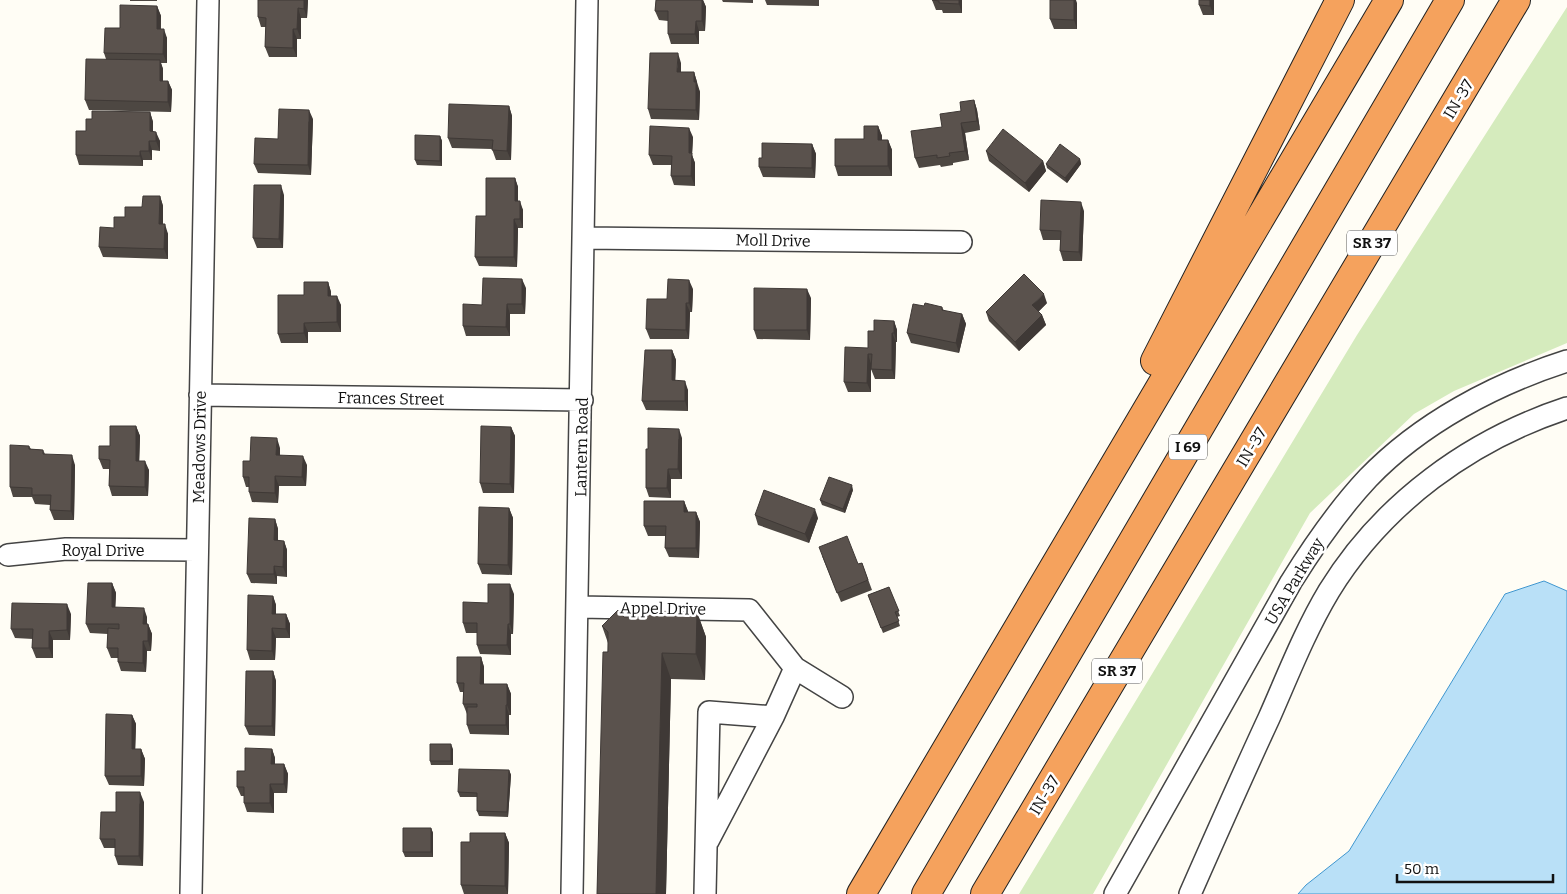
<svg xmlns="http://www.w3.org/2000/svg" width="1567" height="894" viewBox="0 0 1567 894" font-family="Bitter,serif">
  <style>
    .green { fill: #d5ebbd }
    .water { fill: #b9e0f7; stroke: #3f96cf }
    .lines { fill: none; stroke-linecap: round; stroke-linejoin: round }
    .minor-casing { stroke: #444; stroke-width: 24 }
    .highway-casing { stroke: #222; stroke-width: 30 }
    .minor { stroke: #fff; stroke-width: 21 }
    .highway { stroke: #f5a25d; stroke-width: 28 }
    .wall { fill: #4d4742 }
    .shaded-wall { fill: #3f3936 }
    .building { fill: #5a524d; stroke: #3f3936 }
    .labels { text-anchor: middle; stroke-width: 5; stroke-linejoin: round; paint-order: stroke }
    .shield { fill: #fff; stroke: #585858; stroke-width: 1 }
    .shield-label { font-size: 15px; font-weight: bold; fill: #111 }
    .street-label { font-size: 16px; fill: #111; stroke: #fff }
  </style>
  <rect width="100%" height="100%" fill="#fffdf5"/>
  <path class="green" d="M1567,7V343L1454,391L1414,414L1310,513L1093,894H1019L1357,335Z"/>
  <path class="water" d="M1544,581L1567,591V894H1298L1306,885L1349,851L1505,594Z"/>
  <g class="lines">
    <defs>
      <path id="minor" d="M584,238L961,242
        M200,395L582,400
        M8,555L66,549L197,550
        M578,607L749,610L795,668L842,697
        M708,841L773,717
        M191,894L208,0
        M572,894L587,0
        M705,894L709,712L773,717L795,668
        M1115,894L1291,582C1314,545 1338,510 1368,478C1421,423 1495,384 1567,361
        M1190,894C1216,835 1242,776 1269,718C1288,675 1305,631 1329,591C1383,503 1470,440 1567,408"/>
      <path id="highway" d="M1155,361L1340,0
        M861,894L1389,0
        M926,894L1450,0
        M985,894L1516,0"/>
    </defs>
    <use href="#minor" class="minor-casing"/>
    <use href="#highway" class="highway-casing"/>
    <use href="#minor" class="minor"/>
    <use href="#highway" class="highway"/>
  </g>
  <path class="wall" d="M130,0H157V1H130Z
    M258,0H308L307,18H301V39H297V57H269L265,47L266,27H261L258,17Z
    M656,0H703L706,7L705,31H699V44H671L668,34V21L659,20L655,11Z
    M722,0H753V3L723,2Z
    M765,0H819V6L767,5Z
    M932,0H962V13H943L942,10H936Z
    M1199,0H1214V15H1203L1199,5Z
    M1077,3V29H1054L1050,19Z
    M157,6L161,16V29L167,38V63H161L163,69V81H168L172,90L171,112L89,110L85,100L106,59L104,53L120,28Z
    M681,63V72H694L697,82V85L700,92L699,120L651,119L648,109Z
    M974,100L977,110L980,130L965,133L969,160L953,163V165L941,167L940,165L919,168L915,158L942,127Z
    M509,106L512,116L511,160H496L492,149L452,148L448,138Z
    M150,112L153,122V132L160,141V151L152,150V160H143V166L79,165L76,155L86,131L92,119Z
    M313,119L311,175L258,173L254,164L278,139Z
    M878,126L882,136V140H888L892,150V176H838L835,166Z
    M440,136L442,141V166L417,165L415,160Z
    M693,137L692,155L695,163V186L674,185L671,176V165H653L649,155Z
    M812,144L816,154L815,178L763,177L759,167L762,158Z
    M986,151L1043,161L1046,171L1029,192L989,161Z
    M1080,159L1081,164L1067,183L1047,168L1046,164Z
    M515,178L518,187V201L523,210V228H518L517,267L479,266L475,257L486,216Z
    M284,195L283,248H257L253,238Z
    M160,196L163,206V224L168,234V259L103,257L99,247L114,228L125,217Z
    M1084,211L1082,261H1063L1060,251V240H1043L1040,230Z
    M328,282L331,292V296L341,305V332H308V343H281L278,334L304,295Z
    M526,288L525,314H510V336H466L463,326L482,305Z
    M693,289L692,312H690L689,339H650L646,329L667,299Z
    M811,298L810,340L757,339L754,330Z
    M1047,303L1038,312L1042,315L1046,325L1019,351L989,321L986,312Z
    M924,306L942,307L944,311L962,314L966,324L959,353L911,343L907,333Z
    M894,321L897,330V342H896L895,379H875L871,369V364V392H848L844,382L868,348L874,331Z
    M672,350L676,360L675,380L688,390V411L646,410L642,401Z
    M136,426L140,436L139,461L149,470L148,496H112L109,486V469H103L99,459L110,446Z
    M511,427L515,436L514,493H483L480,483Z
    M682,438V479H671V498L649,497L646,488L648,449Z
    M29,446L31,449L43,450L45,454L75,465L74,520H54L50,510V505L35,504L32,497H13L10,487Z
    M280,448V455L307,465L306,486H279L278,503L252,502L249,492V487H246L243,477L250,461Z
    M853,490L845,513L822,505L820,500Z
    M684,501L688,512H696L700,522L699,558L669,557L665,548V536H648L644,526Z
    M509,508L513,518L512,575L482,574L478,564Z
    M755,515L818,518L809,543L758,525Z
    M275,519L278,529V541H284L287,550V577L277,576V584L251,583L247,574Z
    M822,556L858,564L862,563L872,590L841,602Z
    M112,583L116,593L115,607L147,617V624H148L152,634L151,651H147L146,672L121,671L118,662V658H111L107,648L108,634L90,633L86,624Z
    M889,587L900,616L897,617L900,626L883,633L868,595Z
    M514,594L513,634H511V655L480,654L477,645V633H466L463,623L488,603Z
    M273,596L276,605V614H286L290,624V638H276L275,660H250L247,650Z
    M697,612L706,637L705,680L671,679L666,894H597L608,643L602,626L624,617H643Z
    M71,614L70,640H53V658H36L32,648L33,639L15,638L11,629Z
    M481,657L484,667V684H507L511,694V715H509V735L470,734L467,725V714L463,704V692H460L457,683Z
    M273,671L276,681L275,736L249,735L245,726Z
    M132,715L136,724L135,749H141L145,759L144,786L109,785L105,776Z
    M272,749L275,758V764H284L288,774L287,793H274V813L247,812L244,803V796H241L237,787L245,771Z
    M453,749V765H431L430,761Z
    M509,770L511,775L508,817L479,816L477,811V797H460L458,792Z
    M144,802L143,866L118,865L115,856V848H104L100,839L116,812Z
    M431,828L433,833V857H405L403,852Z
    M505,833L509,843L508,894H464L461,885Z"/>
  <path class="shaded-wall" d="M304,0H308L307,18L304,9Z
    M702,0H703L706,7L705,31L702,21Z
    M959,0H962V13L959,4Z
    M1074,0H1076L1077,3V29L1074,20Z
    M1210,0H1214V15L1210,6Z
    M157,6L161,16L160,38L157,29Z
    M298,8L301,18V39L297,29Z
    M696,21L699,31V44L695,34Z
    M164,29L167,38V63L163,54Z
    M293,29L297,39V57L293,48Z
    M678,53L681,63V82L677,72Z
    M160,60L163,69V90L160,81Z
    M694,72L700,92L699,120L696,110L694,82Z
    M168,81L172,90L171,112L168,102Z
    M974,100L977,110L980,130L977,121Z
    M509,106L512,116L511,160L507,151Z
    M309,110L313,119L311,175L308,165Z
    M150,112L153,122V141L150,131Z
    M961,123L965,133L969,160L965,151Z
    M878,126L882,136V150L878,140Z
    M689,128L693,137L692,155L695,163V186L691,176L689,153Z
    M156,132L160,141V151L156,141Z
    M440,136L442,141V166L440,161Z
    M888,140L892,150V176L888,166Z
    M149,141L152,150V160L149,151Z
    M812,144L816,154L815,178L812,168Z
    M140,151L143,160V166L140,156Z
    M1080,159L1081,164L1067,183L1065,178Z
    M1043,161L1046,171L1029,192L1025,183Z
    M515,178L518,187V210L515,201Z
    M281,185L284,195L283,248L279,239Z
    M160,196L163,206V234L159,224Z
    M520,201L523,210V228L520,219Z
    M1081,202L1084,211L1082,261L1079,252Z
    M514,219L518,228L517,267L514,257Z
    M165,224L168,234V259L164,249Z
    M522,279L526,288L525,314L522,304Z
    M689,280L693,289L692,312L689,303Z
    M328,282L331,292V305L328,296Z
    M807,289L811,298L810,340L807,330Z
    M1044,294L1047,303L1035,315L1032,305Z
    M337,296L341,305V332L337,322Z
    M686,303L690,312L689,339L686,330Z
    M507,304L510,314V336L506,327Z
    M962,314L966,324L959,353L956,343Z
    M1042,315L1046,325L1019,351L1015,342Z
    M894,321L897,330V342L894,333Z
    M304,323L308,332V343L304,333Z
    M892,333L896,342L895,379L892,370Z
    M672,350L676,360L675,390L672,380Z
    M868,354L871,364V392L867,383Z
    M685,381L688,390V411L685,401Z
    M136,426L140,436L139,470L136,461Z
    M511,427L515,436L514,493L510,484Z
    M679,429L682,438V479L678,469Z
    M277,438L280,448V465L276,455Z
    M72,455L75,465L74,520L71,511Z
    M303,456L307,465L306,486L302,477Z
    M145,461L149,470L148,496L145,487Z
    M668,469L671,479V498L667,488Z
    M275,476L279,486L278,503L275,493Z
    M852,485L853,490L845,513L843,509Z
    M684,501L688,511V521L684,512Z
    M509,508L513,518L512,575L508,565Z
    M815,509L818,518L809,543L805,534Z
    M696,512L700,522L699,558L696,548Z
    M275,519L278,529V550L274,540Z
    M284,541L287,550V577L283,567Z
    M274,566L277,576V584L274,574Z
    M112,583L116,593L115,617L112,607Z
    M510,584L514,594L513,634L510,624Z
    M273,596L276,605V624L272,614Z
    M67,604L71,614L70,640L67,630Z
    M144,608L147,617V634L143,624Z
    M697,612L706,637L705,680L696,654Z
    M286,614L290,624V638L286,629Z
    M148,624L152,634L151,651L148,641Z
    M508,624L511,634V655L507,645Z
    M272,628L276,638L275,660L272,651Z
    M49,631L53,640V658L49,648Z
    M143,641L147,651L146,672L143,663Z
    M662,653L671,679L666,894H656Z
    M481,657L484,667V693L480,684Z
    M273,671L276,681L275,736L272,726Z
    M507,684L511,694V715L507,705Z
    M506,705L509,715V735L506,725Z
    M132,715L136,724L135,759L132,749Z
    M451,744L453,749V765L451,761Z
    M141,749L145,759L144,786L141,776Z
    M272,749L275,758V773L271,764Z
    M284,764L288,774L287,793L284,784Z
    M509,770L511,775L508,817L507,812Z
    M270,784L274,793V813L270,803Z
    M140,792L144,802L143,866L139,856Z
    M431,828L433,833V857L431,852Z
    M505,833L509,843L508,894L505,886Z"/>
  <path class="building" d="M258,0H304V9L298,8L297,29H293V48L265,47L266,18L258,17Z
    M656,0H702V21H696L695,34H668V11H655Z
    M932,0H959V4L939,3V1Z
    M1050,0H1074V20L1050,19Z
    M1199,0H1210V6L1199,5Z
    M120,5L157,6V29H164L163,54L104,53L105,28H120Z
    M650,53H678L677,72H694V82H696V110L648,109Z
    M86,59L160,60V81H168V102L85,100Z
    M974,100L977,121L961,123L965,151L949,153L950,156L937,158V155L915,158L911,131L942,127L940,114L961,111L960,102Z
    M449,104L509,106L507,151L492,150L493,140L448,138Z
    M279,109L309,110L308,165L254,164L255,138L278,139Z
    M92,111L150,112V131L156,132V141H149V151H140V156L76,155V131H86V119H92Z
    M650,126L689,128V153H692L691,176H671L672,156L649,155Z
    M864,126H878V140H888V166H835V139H864Z
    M1003,129L1043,161L1025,183L986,151Z
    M415,135L440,136V161L415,160Z
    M762,143L812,144V168L759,167V158H762Z
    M1060,144L1080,159L1065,178L1046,164Z
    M486,178H515V201H520V219H514V257H475L476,216H486Z
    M254,185H281L279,239L253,238Z
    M143,196H160L159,224H165L164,249L99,247L100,227L114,228V217H125V207H142Z
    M1041,200L1081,202L1079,252L1060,251L1061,231L1040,230Z
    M1024,274L1044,294L1032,305L1042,315L1015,342L986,312Z
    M483,278L522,279V304H507L506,327L463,326V304L482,305Z
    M668,279L689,280V303H686V330L646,329L647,299H667Z
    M304,282H328V296H337V322L304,323V333L278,334V295H304Z
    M754,288L807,289V330H754Z
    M925,303L942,307V310L962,314L956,343L907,333L913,304L924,306Z
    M874,320L894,321V333H892V370L871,369L872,354H868L867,383L844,382L845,347L868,348V331H874Z
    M645,350H672V380L685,381V401H642Z
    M110,426H136V461H145V487L109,486L110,460L99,459V446H110Z
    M481,426L511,427L510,484L480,483Z
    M648,428L679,429L678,469H668L667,488H646V449H648Z
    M251,437L277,438L276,455L303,456L302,477L275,476V493L249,492V477H243V461H250Z
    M10,445L29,446V449L43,450V454L72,455L71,511L50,510L51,495H32V488L10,487Z
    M829,477L852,485L843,509L820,500Z
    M764,490L815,509L805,534L755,515Z
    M644,501H684V512H696V548H665L666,526H644Z
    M479,507L509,508L508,565L478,564Z
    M249,518L275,519L274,540L284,541L283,567L274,566V574H247Z
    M847,536L858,564L862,563L868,580L837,593L819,547Z
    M88,583H112V607L144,608L143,624H148V641H143V663L118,662V648H107L108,628L119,629V624H86Z
    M488,584H510V624H508L507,645H477V623H463V602L488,603Z
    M889,587L899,611L895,612L899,621L881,628L868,595Z
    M248,595L273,596L272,614H286V629L272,628V651L247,650Z
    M12,603L67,604V630L49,631V648H32L33,629H11Z
    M618,610L624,617H643V611L697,612L696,654L662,653L656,894H597L603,652H608V632L602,626Z
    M457,657H481L480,684H507V705H506V725H467V707H477V704H463L464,683H457Z
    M246,671H273L272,726H245Z
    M106,714L132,715V749H141V776H105Z
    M430,744H451V761H430Z
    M245,748L272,749L271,764H284V784H270V803H244V787H237V771H245Z
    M459,769L509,770L507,812L477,811V793L458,792Z
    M116,792H140L139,856H115V839H100L101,812H116Z
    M403,828H431V852H403Z
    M470,833H505V886L461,885V842H470Z"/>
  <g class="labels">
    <g class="shield">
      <rect x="1347" y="230.5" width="50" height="25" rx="4"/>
      <rect x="1169" y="434.5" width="38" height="25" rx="4"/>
      <rect x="1092" y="658.5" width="50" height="25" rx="4"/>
    </g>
    <g class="shield-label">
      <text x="1372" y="248">SR 37</text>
      <text x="1188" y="452">I 69</text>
      <text x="1117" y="676">SR 37</text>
    </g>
    <g class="street-label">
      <text transform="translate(1458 99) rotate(-59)" y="6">IN-37</text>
      <text transform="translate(773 240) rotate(1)" y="6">Moll Drive</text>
      <text transform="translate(391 398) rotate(1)" y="6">Frances Street</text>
      <text transform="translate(199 447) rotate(-89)" y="6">Meadows Drive</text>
      <text transform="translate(581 447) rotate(-89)" y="6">Lantern Road</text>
      <text transform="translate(1251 447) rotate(-59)" y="6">IN-37</text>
      <text x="103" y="556">Royal Drive</text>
      <text transform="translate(1294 581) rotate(-59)" y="6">USA Parkway</text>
      <text transform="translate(663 608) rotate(1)" y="6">Appel Drive</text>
      <text transform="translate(1044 795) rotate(-59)" y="6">IN-37</text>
    </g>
  </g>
  <path d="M1397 874v8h156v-8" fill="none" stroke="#111111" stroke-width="2.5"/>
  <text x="1404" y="874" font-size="15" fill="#111111" stroke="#ffffff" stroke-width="4" paint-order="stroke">50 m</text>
</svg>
